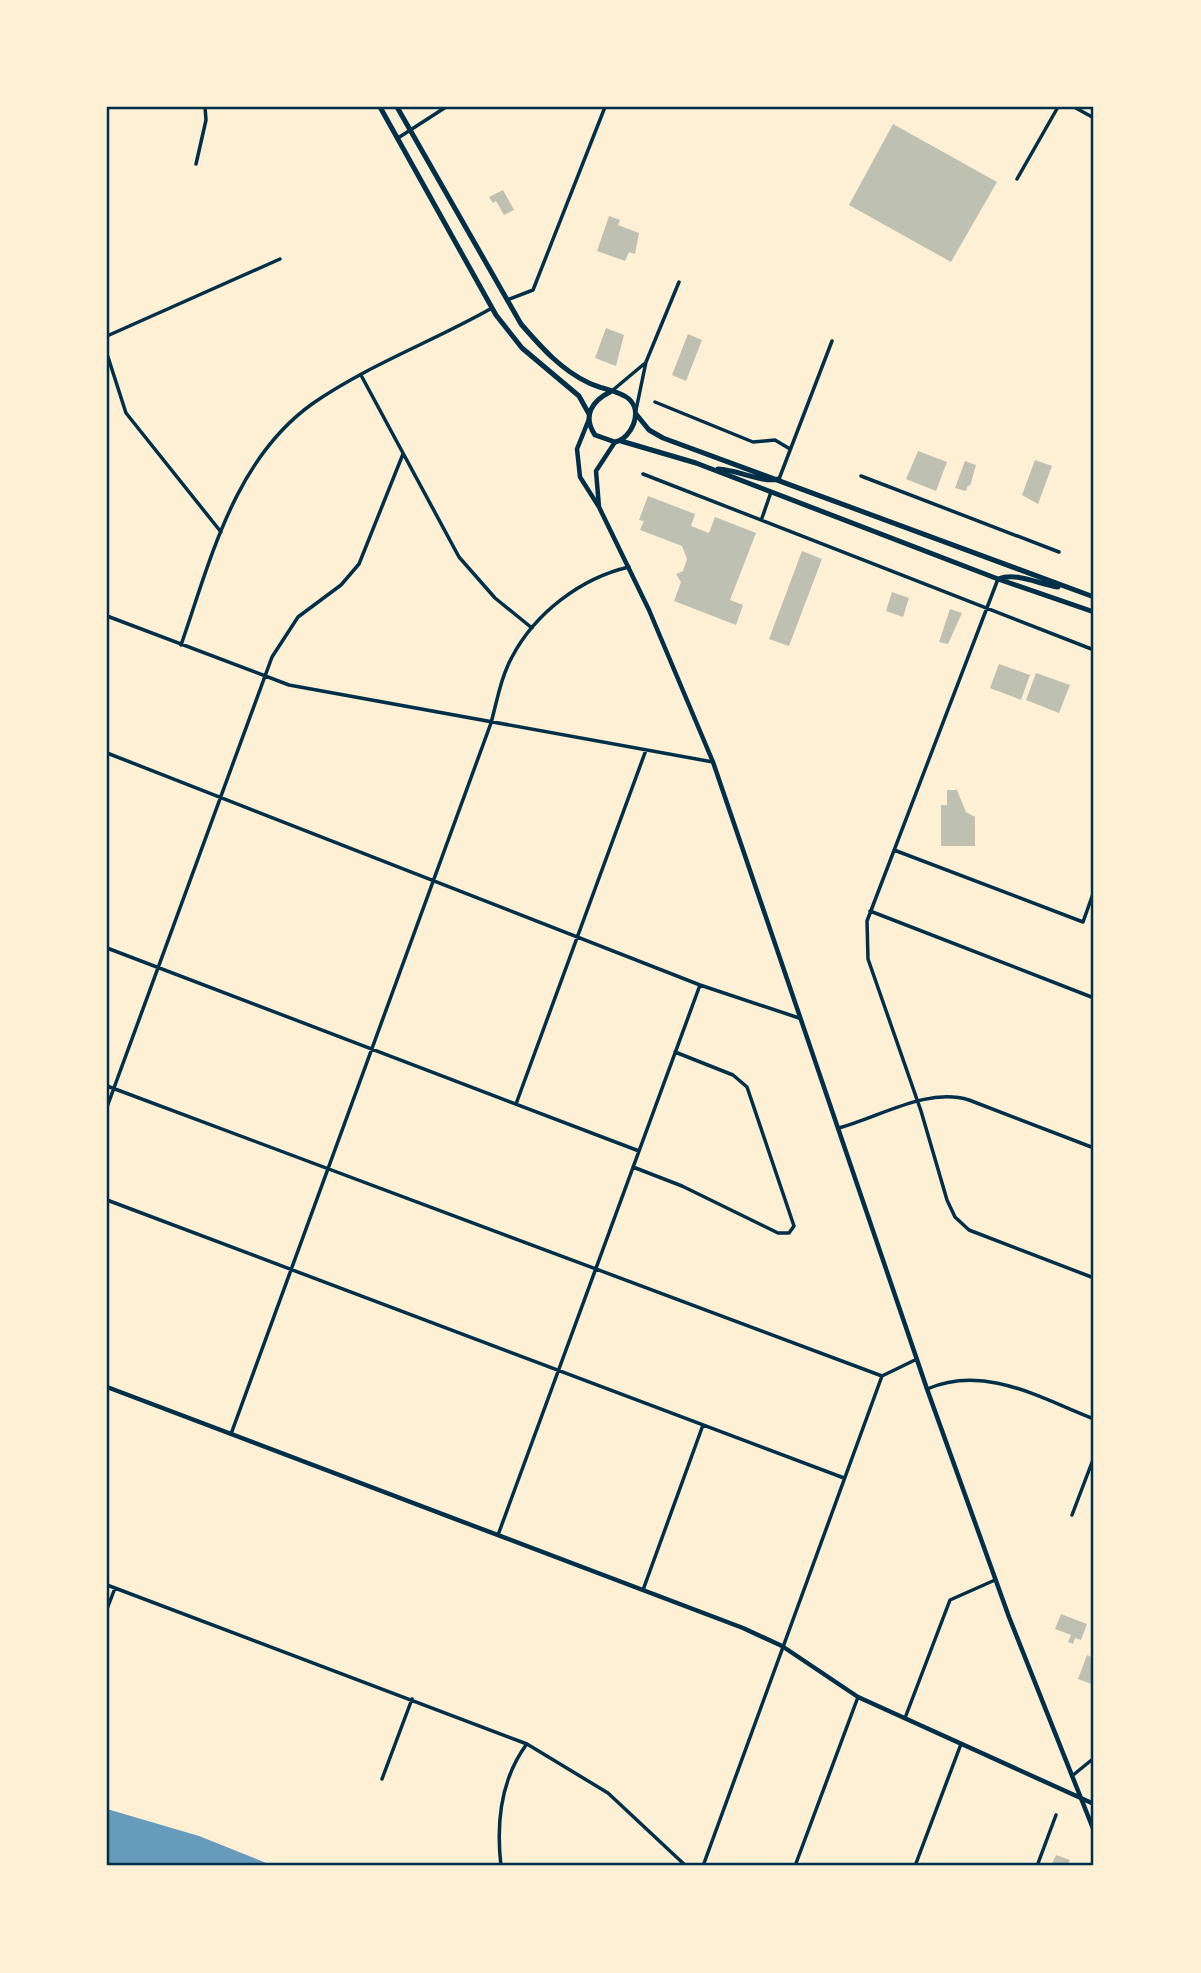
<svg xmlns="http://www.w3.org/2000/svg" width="1201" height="1973" viewBox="0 0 1201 1973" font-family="Barlow,sans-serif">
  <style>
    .water { fill: #669bbc }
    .building { fill: #bec0b2 }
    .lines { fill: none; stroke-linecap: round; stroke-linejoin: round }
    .minor { stroke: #003049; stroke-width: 3.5 }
    .secondary { stroke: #003049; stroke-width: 4.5 }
    .primary { stroke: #003049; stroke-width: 5 }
    .neatline { fill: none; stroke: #003049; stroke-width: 2.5 }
  </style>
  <rect width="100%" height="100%" fill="#fdf0d5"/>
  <path class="water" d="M107,1809L199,1836L274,1866H107Z"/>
  <path class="building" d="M893,124L997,182L951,262L849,205Z
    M503,190L514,210L504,215L496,201L493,203L489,197Z
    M609,216L620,220L618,225L639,233L635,254L629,252L625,261L597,251Z
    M606,328L624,335L616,366L595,358Z
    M688,334L702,340L686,381L672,375Z
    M918,451L947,462L936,491L906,479Z
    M1035,460L1052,466L1038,504L1022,495Z
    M965,461L976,465L970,486L968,485L966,491L955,488Z
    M648,496L695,514L691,526L709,533L715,517L756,533L730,600L743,605L736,625L674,601L681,582L676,574L683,571L687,559L682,546L640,530L644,521L639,520Z
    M802,551L822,559L789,646L769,639Z
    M892,592L909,598L903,617L886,611Z
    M950,609L962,613L948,644L939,642Z
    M999,664L1030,675L1021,700L990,688Z
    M1036,673L1070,685L1059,713L1026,700Z
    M947,790H957L966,812L975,817V846H941V805H947Z
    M1061,1614L1087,1624L1081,1640L1075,1638L1073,1644L1068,1642L1071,1635L1055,1629Z
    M1087,1655L1094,1658V1685L1078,1679Z
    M1056,1855L1070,1860L1067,1866H1051Z"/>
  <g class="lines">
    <path class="minor" d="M1074,107L1094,118
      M398,138L446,107
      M196,164L206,120L205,107
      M1017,179L1058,107
      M507,300L533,290L605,107
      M107,336L280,259
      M107,354L126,413L221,532
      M362,377L459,557L495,598L532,628
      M613,390L644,364
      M655,402L753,442L775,440L790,449
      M636,410L646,362L679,282
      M643,474L1094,650
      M861,476L1059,552
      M779,479L832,341
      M762,518L771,492
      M998,579L867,921L868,959L921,1111L947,1200L955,1217L969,1230L1094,1278
      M107,616L289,685L713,762
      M181,645C211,559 234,460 312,404C366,366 434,341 492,308
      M107,753L700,985L799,1018
      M894,850L1083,922L1094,891
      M870,911L1094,998
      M107,948L639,1151
      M107,1086L882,1376L917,1359
      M516,1104L646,750
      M107,1107L272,657L298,617L341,585L359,564L403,454
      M839,1128C880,1117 927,1087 969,1100L1094,1148
      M633,1167L682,1186L778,1233H789L794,1226L747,1087L733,1075L675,1052
      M107,1200L844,1478
      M927,1389C985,1364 1040,1398 1094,1419
      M231,1434L491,723C497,701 501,677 512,657C535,613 581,578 629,567
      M1072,1515L1094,1457
      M498,1535L700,985
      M107,1585L527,1744L608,1793L686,1866
      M643,1590L703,1425
      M107,1609L115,1588
      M905,1718L950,1600L995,1580
      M1072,1776L1094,1758
      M382,1779L412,1699
      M501,1866C496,1823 500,1781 526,1745
      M703,1866L882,1376
      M795,1866L858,1697
      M915,1866L961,1744
      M1037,1866L1056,1815"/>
    <path class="secondary" d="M589,419L577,449L580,477L599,507L649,610L713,762L927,1389L1009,1617L1094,1831
      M599,507L596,471L615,442
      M107,1387L743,1628L782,1646L858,1697L1094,1804"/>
    <path class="primary" d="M380,107L496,315L522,348L579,396L589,414
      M397,107L521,324C541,347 561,370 589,383C601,389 620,391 629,399C643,412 632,438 615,442L595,435C582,416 592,401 610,392
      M636,414L649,430L663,438L1094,597
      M621,441L696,463L998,579L1094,612
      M718,469C739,470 761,483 779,479
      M998,579C1017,572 1038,584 1058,587"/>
  </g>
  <rect width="1201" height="1973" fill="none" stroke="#fdf0d5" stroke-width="217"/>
  <rect x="108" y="108" width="984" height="1756" class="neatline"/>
</svg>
